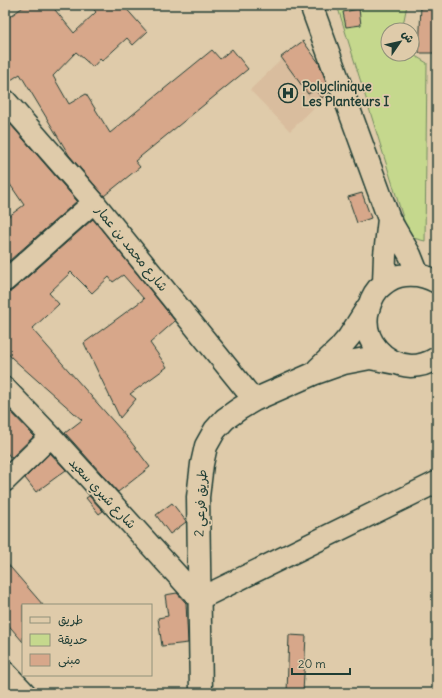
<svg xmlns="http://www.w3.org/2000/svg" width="442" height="698" viewBox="0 0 442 698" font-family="Delius,'Playpen Sans Arabic',sans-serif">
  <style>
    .built { fill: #d9bd9e }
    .green { fill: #c5d88d; stroke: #728a60 }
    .building { fill: #d7a78a; stroke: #1f3d34 }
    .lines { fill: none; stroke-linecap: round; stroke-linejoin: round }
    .minor-casing { stroke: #1f3d34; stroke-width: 24 }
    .major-casing { stroke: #1f3d34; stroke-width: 25 }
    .minor { stroke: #dfcbaa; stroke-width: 21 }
    .major { stroke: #dfcbaa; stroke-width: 22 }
    .labels { text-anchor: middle; stroke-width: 3.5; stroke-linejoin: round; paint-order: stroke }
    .poi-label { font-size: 13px; font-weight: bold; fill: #1f3d34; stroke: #dfcbaa; text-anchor: start }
    .street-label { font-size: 13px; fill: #1f3d34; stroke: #dfcbaa }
  </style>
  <rect width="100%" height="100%" fill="#dfcbaa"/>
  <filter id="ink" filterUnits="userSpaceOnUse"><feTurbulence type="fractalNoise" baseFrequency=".025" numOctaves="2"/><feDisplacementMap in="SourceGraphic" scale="8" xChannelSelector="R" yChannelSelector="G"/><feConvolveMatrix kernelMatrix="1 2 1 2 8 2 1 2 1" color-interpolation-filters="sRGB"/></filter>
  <g filter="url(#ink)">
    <path class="built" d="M287,54L327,95L290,131L250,90Z"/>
    <path class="green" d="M337,5H407L402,30H388V54H412L427,63L425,241L409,237Z"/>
    <path class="building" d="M26,5H51L74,33L96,12L90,5H123L147,32L133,45L127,38L102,61L100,59L93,67L76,52L53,76L69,104L86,94L110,133L212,50L220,59L232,49L248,69L135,161L140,167L104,196L69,155L20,74L5,84V20Z
      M421,5H437V53H419Z
      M359,9L361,25L346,27L343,12Z
      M303,41L319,63L330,92L322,98L315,90L308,94L281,57Z
      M5,118L77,201L9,261L5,256V219L24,205L5,177Z
      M362,193L371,218L357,223L348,197Z
      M93,219L175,321L150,343L167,367L130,394L136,399L120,418L84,343L144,299L123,275L113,282L109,277L92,293L71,272L49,293L59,304L32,329L128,438L150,467L118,492L65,433L82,420L12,358L5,350V293H8L13,290Z
      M11,412L34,436L11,458L5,450V418Z
      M50,453L66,470L36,492L25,478Z
      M89,496L103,511L99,514L86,498Z
      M172,503L186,521V522L170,534L156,515Z
      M5,561L43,605H23V642L5,621Z
      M177,593L186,603L188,643L162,646L158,618L168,616L165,595Z
      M289,635L306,636L303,693H287Z"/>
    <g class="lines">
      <defs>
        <path id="minor" d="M5,100L94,202L254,400
          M5,281L94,202
          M5,388L51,436L199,599L437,482
          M5,481L51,436
          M5,672L25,693"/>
        <path id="major" d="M311,5L389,219L410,255L418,275
          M437,282C425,275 413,273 399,276C391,278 384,283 378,289C372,296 369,305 367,314C363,341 384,364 411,366C420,366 429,363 437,358
          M384,283L385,255L389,219
          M318,369L339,349L349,337L368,307
          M201,693L198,497L202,464L206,446L215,430L225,419L239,409L254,400L313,374L344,363L370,358L396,363"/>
      </defs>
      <use href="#minor" class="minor-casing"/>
      <use href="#major" class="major-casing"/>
      <use href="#minor" class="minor"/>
      <use href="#major" class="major"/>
    </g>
  </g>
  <defs>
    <symbol id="hospital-ring" viewBox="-11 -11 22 22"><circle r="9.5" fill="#dfcbaa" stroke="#1f3d34" stroke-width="1.5"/><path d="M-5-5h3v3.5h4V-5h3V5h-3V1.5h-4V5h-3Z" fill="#1f3d34"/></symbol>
  </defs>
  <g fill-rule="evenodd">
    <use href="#hospital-ring" x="277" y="82" width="22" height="22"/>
  </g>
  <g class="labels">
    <g class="poi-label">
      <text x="302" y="91">Polyclinique<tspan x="302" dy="15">Les Planteurs I</tspan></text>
    </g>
    <g class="street-label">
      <text transform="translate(132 248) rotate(51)" y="5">شارع محمد بن عمار</text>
      <text transform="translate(103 493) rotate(47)" y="5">شارع شيري سعيد</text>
      <text transform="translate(200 503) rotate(-87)" y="5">طريق فرعي 2</text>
    </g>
  </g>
  <rect width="442" height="698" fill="none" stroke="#dfcbaa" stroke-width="20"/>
  <rect x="10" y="10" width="422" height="678" fill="none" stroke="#1f3d34" stroke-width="1.5" filter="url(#ink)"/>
  <rect x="22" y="604" width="130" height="72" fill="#dfcbaa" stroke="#92927b"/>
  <rect x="30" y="617" width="20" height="6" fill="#dfcbaa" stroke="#92927b"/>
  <text x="58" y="624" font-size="12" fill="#1f3d34">طريق</text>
  <rect x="30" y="634" width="20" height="12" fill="#c5d88d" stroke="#92927b"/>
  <text x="58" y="644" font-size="12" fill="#1f3d34">حديقة</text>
  <rect x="30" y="654" width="20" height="12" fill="#d7a78a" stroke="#92927b"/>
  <text x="58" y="664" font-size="12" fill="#1f3d34">مبنى</text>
  <g transform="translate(400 42) rotate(56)"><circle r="19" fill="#dfcbaa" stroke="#92927b"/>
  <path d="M0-3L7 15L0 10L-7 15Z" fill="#1f3d34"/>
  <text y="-6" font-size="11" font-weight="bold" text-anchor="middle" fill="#1f3d34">ش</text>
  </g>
  <path d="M292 668v6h58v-6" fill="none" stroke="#1f3d34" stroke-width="2"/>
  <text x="298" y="668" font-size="12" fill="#1f3d34" stroke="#dfcbaa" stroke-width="3" paint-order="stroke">20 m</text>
</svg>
